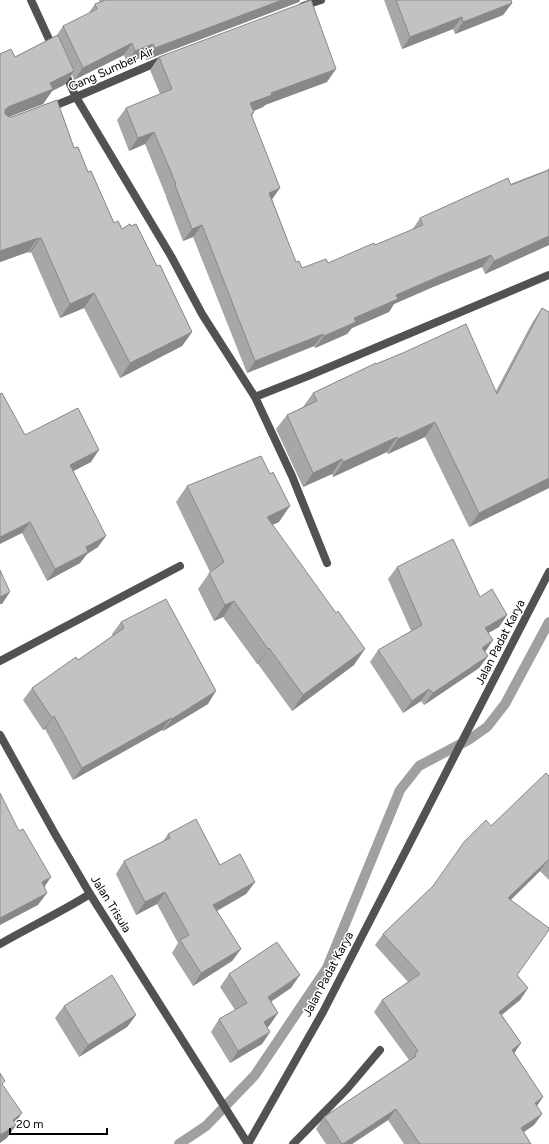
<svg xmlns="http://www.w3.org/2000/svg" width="549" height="1144" viewBox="0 0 549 1144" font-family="Figtree,sans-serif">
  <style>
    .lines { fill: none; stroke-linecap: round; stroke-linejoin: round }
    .stream { stroke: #a0a0a0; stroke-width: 10 }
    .minor { stroke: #525252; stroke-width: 8 }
    .tertiary { stroke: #525252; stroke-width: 8 }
    .wall { fill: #a7a7a7 }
    .shaded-wall { fill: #888 }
    .building { fill: #c2c2c2; stroke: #888 }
    .labels { text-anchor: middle; stroke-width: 3; stroke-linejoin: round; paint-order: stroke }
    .street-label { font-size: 12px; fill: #000; stroke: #fff }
  </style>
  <rect width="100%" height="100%" fill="#fff"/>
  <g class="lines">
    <path class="stream" d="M179,1144L206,1126L255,1075L327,968L400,790L419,766L470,739L487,727L505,704L549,622"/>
    <path class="minor" d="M31,0L53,48
      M303,6L321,0
      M64,71L76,97L171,256L202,314L255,397L308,376L549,275
      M49,108L76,97L167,58
      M255,397L292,476L327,563
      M0,661L180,566
      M0,944C30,927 61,912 90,894
      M248,1144L323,1012L549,572
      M293,1144L347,1089L380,1050"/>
    <path class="tertiary" d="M0,735L55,834L90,894L248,1144"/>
  </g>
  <path class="wall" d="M99,0H300L299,2L146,60L145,56L127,63L124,55L74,80L72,75L64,85L52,91L43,104L9,117H12L57,100L74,148L78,147L88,172L91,171L114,223L118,221L122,229L130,224L131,226L136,224L157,266L160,265L192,332L182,346L120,378L84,308L60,318L31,252L29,253L28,252L0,262V54L11,49L15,57L57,35L63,26L88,14L95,4L100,2Z
    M384,0H511L512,3L503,15L455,34L453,29L402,49Z
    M159,57L327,82L265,105L263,107L254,111V112L252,116L272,199L296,262L302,268L328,263L375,245L412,230L420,218L547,170L549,168V245L485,274L482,267L433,287L394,304L389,312L352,328L347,334L315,348L314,346L247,373L193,237L183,241L166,197V196L145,144L129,151L117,120L126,108L160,94L150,70Z
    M542,308L549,312V488L469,527L425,437L388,454L387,452L333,477L332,474L303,487L276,429L287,415L303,407L313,393L376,364L496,391L532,323Z
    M25,435L91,462L73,471L98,547L87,554L80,563L47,581L22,533Z
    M187,486L279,522L272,525L354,665L292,711L258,664H257L223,617L214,621L198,589L210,572L176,502Z
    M397,567L480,597L507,615L499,627L488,633L493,640L485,652L488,656L479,668L424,705L421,701L403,713L370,662L378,650L411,631L388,579Z
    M121,622L208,704L163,731L162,730L73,780L45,729L43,730L23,700L32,688L78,660L113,636L112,634Z
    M549,776V880L540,871L511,900L517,975L528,988L520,1000L502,1015L521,1043L514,1053L543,1097L537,1106L542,1114L534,1125L524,1132L531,1144H404L388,1120L352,1144H326L316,1129L324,1117L409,1060L374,1012L382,1000L408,982L375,945L383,934L433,886L491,826Z
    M168,834L220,865L255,882L246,894L217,911L241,949L232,961L193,986L172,953L178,943L157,904L136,915L116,874L124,861L163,841Z
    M229,974L291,988L271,1002L278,1013L269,1026L267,1027L270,1032L262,1044L230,1063L211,1032L219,1019L235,1010L220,987Z
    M64,1006L136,1015L127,1027L79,1057L55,1018Z"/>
  <path class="shaded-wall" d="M282,0H300L299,2L146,60L155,48Z
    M512,3L503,15L455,34L463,22Z
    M462,17L453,29L402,49L410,37Z
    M132,43L124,55L74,80L83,68Z
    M153,44L145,56L127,63L135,51Z
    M336,69L327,82L265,105L263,107L242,115L250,103L271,93Z
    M74,71L64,85L52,91L43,104L0,120V117L8,107L50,83Z
    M154,132L145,144L129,151L138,138Z
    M280,188L271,201L269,193Z
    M202,225L193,237L183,241L192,229Z
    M549,236V245L485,274L494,261Z
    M38,238L28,252L0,262V251Z
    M41,238L31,252L29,253L39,239Z
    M491,255L482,267L433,287L394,304L389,312L352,328L347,334L315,348L324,336L396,295L442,275Z
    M94,293L84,308L60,318L70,304Z
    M192,332L182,346L120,378L130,363Z
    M323,334L314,346L247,373L255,361Z
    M435,422L425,437L388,454L398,439Z
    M397,437L387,452L333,477L343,462Z
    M99,450L91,462L62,477L70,465Z
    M342,459L332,474L303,487L313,473Z
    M549,478V488L469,527L479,513Z
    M290,506L279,522L256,532L267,517Z
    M30,522L22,533L0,544V537Z
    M106,536L98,547L87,554L80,563L47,581L55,569L86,547Z
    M10,592L2,604H0V597Z
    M234,601L223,617L214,621L225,605Z
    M507,615L499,627L476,640L485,628Z
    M493,640L485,652L482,648Z
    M269,648L258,664H257L268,649Z
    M365,649L354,665L292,711L303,695Z
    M488,656L479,668L424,705L433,693Z
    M429,689L421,701L403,713L412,701Z
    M216,691L208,704L163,731L172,719Z
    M54,716L45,729L43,730L52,718Z
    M171,718L162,730L73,780L82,768Z
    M548,860L540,871L500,910L508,898Z
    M51,877L43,889L42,882Z
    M255,882L246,894L204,918L213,905Z
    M165,892L157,904L136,915L145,902Z
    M47,893L38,905L0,925V918Z
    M241,949L232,961L193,986L201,973Z
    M300,975L291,988L259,1009L268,997Z
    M528,988L520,1000L491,1023L499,1012Z
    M278,1013L269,1026L255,1034L264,1022Z
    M136,1015L127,1027L79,1057L88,1045Z
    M270,1032L262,1044L230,1063L238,1051Z
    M521,1043L513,1055L512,1050Z
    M543,1097L535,1108V1103Z
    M396,1109L388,1120L352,1144H343Z
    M22,1113L13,1126V1120Z
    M542,1114L534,1125L513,1139L521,1128Z
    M16,1125L7,1138L0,1143V1135Z"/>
  <path class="building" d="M105,0H282L155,48L153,44L135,51L132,43L83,68L63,26L97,9L95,4Z
    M311,0L336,69L271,93L272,95L250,103L254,112L251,114L280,188L269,193L296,262L299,261L302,268L326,259L328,263L374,243L375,245L423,225L420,218L508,178L511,185L549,170V236L494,261L491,255L442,275L396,295L398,299L354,318L356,322L324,336L323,334L255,361L202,225L192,229L175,185L176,184L154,132L138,138L126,108L172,89L159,57Z
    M396,0H511L512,3L463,22L462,17L410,37Z
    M58,35L74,71L50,83L53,89L8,107L5,110V114L9,117H12L57,100L74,148L78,147L88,172L91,171L114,223L118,221L122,229L130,224L131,226L136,224L157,266L160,265L192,332L130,363L94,293L70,304L41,238L39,239L38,238L0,251V54L11,49L15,57Z
    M542,308L549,312V478L479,513L435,422L398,439L397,437L343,462L342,459L313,473L287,415L317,401L313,393L376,363V364L405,352L466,324L497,394Z
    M2,393L25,435L78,408L99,450L70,465L106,536L86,547L88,552L55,569L30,522L0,537V394Z
    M261,456L270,474L273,472L290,506L267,517L336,613L338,611L365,649L303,695L269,648L268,649L234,601L225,605L209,573L224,562L187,486Z
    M453,539L480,597L492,589L507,615L485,628L493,640L482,648L488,656L433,693L429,689L412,701L378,650L422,625L397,567Z
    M0,570L10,592L0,597Z
    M166,599L216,691L172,719L171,718L82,768L54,716L52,718L32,688L76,657L78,660L124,628L121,622Z
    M546,773L549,776V860H548L508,898L549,928V930L517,975L528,988L499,1012L521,1043L512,1050L543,1097L535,1103L542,1114L521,1128L531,1144H420L396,1109L343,1144H342L324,1117L416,1056L415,1054L418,1051L382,1000L420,974L383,934L433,886L464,842L486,820L491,826Z
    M0,793L19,831L23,829L51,877L42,882L47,893L0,918Z
    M196,819L220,865L240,854L255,882L213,905L241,949L201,973L180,940L189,935L165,892L145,902L124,861L170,838L168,834Z
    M277,942L300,975L268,997L278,1013L264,1022L270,1032L238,1051L219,1019L247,1003L229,974Z
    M112,975L136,1015L88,1045L64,1006Z
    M0,1073L5,1081L2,1084L22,1113L13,1120L16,1125L0,1135Z"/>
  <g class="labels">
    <g class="street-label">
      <text transform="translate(111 69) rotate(-24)" y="4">Gang Sumber Air</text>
      <text transform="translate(500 642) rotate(-63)" y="4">Jalan Padat Karya</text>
      <text transform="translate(111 904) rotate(58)" y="4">Jalan Trisula</text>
      <text transform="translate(328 974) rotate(-62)" y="4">Jalan Padat Karya</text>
    </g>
  </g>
  <path d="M10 1128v6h97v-6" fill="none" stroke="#000000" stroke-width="2"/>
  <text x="16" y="1128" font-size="12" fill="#000000" stroke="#ffffff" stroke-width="3" paint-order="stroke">20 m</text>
</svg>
